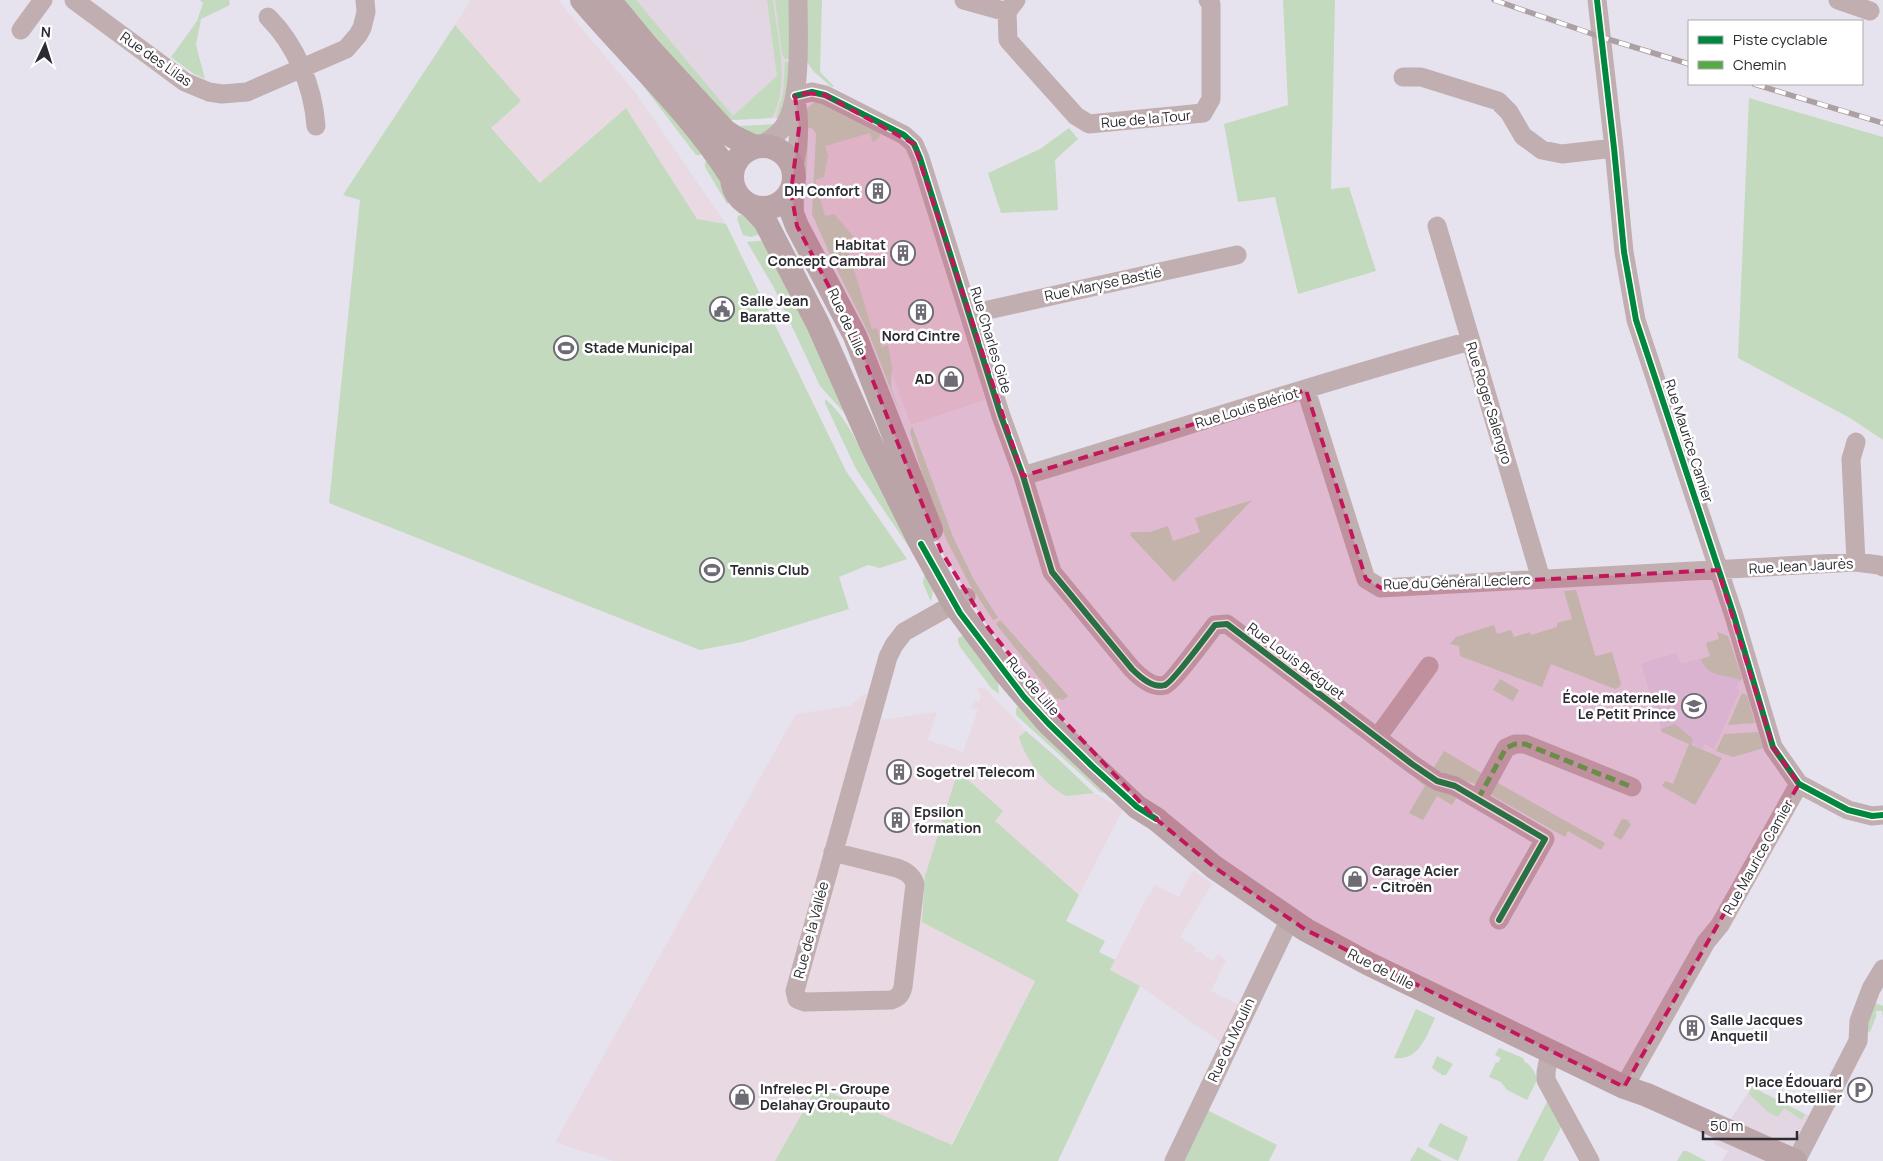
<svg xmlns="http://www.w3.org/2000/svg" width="1883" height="1161" viewBox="0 0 1883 1161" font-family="Manrope,sans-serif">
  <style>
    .commercial { fill: #e2d6e2 }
    .industrial { fill: #e8d9e2 }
    .built { fill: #dfdaed }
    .green { fill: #c3dabe }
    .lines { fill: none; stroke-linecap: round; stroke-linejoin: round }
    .minor { stroke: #c1aeb0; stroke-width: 19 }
    .major { stroke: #bba4a8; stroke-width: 24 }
    .rail-casing { stroke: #aca0a3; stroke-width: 5.5 }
    .rail { stroke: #fff; stroke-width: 4; stroke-dasharray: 11; stroke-linecap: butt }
    .quiet { stroke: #54ab45; stroke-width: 5; stroke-dasharray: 10 5; stroke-linecap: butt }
    .cycleway-casing { stroke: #fff; stroke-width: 9 }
    .cycleway { stroke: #00873e; stroke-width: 6 }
    .marked { fill: #c2185b; fill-opacity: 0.2; stroke: #c2185b; stroke-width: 4; stroke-dasharray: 10 6; stroke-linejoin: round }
    .labels { text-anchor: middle; stroke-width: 5; stroke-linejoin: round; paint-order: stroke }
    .street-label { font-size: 14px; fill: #2d2b32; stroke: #fff }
    .poi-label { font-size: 14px; font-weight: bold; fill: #2d2b32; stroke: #fff; text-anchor: start }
  </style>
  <rect width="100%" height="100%" fill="#e6e3ee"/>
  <path class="commercial" d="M623,0H791L790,79L782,119L772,118L732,120L728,118Z
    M1752,1087L1813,1118L1795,1151L1772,1161H1722L1728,1151L1714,1144Z"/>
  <path class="industrial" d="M471,0H558L635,92L726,224L697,219L626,108L541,183L491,128L520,101L455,25Z
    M824,103L907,147L987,399L911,425L882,347L872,329L815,211V180Z
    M978,688H985L1026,731L1094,793L1123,809L951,1145L817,1087L775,1161H614L555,1142L796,714L850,706L864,694L884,700L879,720L937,712L928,740L963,752L978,710L971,708L974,700L979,702L981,693L977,692Z
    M1193,870L1212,884L1180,937L1196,948L1194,951L1197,953L1199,951L1212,961L1218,954L1226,960L1211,991L1239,1005L1220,1042L1143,988L1110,970L1148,895H1150L1155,885L1179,897Z"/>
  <path class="built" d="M1717,632L1728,636L1742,678L1736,688L1740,690L1714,749L1705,744L1702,749L1662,732L1641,664L1676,653L1680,663L1710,657L1706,643L1719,639Z"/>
  <path class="green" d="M200,0H229L230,5L201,19L196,45L205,79L194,74L171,57L197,21L203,3Z
    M623,0H636L733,116L777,76L767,0H773C777,37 791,83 772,118L732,120L728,118L686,74Z
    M775,0H790V59H785L782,54Z
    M805,0H822L820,72L834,86L832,87L814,72L804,58Z
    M1283,0H1335L1331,189L1349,187L1376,271L1298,294L1275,197L1238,202L1224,124L1288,105Z
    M455,25L521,101L491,128L540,183L626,108L697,219L726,224L846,471L907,559L880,568L868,565L839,577L849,609L742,642L700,650L329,503L360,200L343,195Z
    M785,62H790L782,119L776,118L783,93Z
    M638,79L707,150L700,155H696Z
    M1749,98L1883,137V440L1850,418L1738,358Z
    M820,101L880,133L879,138L873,142L870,133L825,146L828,156L824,177L815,180L825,216L834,214L854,237L845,240L872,329L877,328L882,347L888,345L892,367L891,387L902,418L869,334L836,268L812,214L816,134L813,129L804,126L805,110L813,103Z
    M776,124L778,125L755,138L738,126Z
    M1069,128L1078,139L1055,160L1058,210L1001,213L988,173L1040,149Z
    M807,136L808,144L804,210L802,214L800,173Z
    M711,157L725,179L726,191L732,200L727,204L705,167V162Z
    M749,212L764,233L751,237L743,235L737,219L738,216Z
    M770,240L848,417L820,386L773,286L747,242Z
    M825,399C851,419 868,468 885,496C899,521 921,549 931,576C934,585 933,593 931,602L923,583L925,571L856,469L825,403Z
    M912,426L953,537L974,580L998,618L993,620L976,594L972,591L971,587L948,543L930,502L910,432Z
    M1252,500L1174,582L1130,535L1132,532H1150L1168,526L1173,541L1200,532L1195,518Z
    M1576,590L1595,655L1597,656L1612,652L1620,680L1621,684L1619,687L1615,689L1551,664L1542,687L1460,656L1459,646L1450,644L1456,637L1494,625L1497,634L1511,630L1514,637L1530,632L1531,635L1557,627V623L1572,619L1564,591Z
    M1000,620L1068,696L1063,700L1055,698L996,624Z
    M1717,632L1728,636L1742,678L1741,680C1725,674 1708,678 1701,659L1710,656L1706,643L1719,639Z
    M962,636L967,637L997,675L999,694L992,689L960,647L958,642V638Z
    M1500,679L1519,690L1513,701L1493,690Z
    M1742,693L1747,695L1755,723L1728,725Z
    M1020,705L1109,792L1102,793L1099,791L1016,715V708Z
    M1675,724L1693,739L1691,745L1722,758L1695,805L1662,786L1665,781L1673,784L1689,744L1662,732L1661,729Z
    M1026,731L1055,756L1094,793L1066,796C1045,785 1025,759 1019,737Z
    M1758,732L1764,748L1733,757L1716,751L1724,734Z
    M1444,751L1483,774L1476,784C1473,784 1439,772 1433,769Z
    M958,771L1003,811L995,821L1079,895L1066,921L1105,941L1099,952L1115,960L1110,970L1140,986L1058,1161H775L817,1087L952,1145L1035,981L922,922L925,876Z
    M1409,773L1458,795L1452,805L1437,796L1423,820L1409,813L1425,786Z
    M1496,782L1605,843L1601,850L1568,831L1565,837L1493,796L1491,794Z
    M1622,819L1629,820L1628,822L1631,824L1621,840L1613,835Z
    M1875,1003L1883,1006V1018L1882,1011H1876V1017L1870,1032L1866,1030L1868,1013Z
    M1416,1009L1435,1018C1426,1037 1419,1061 1394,1058Z
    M1499,1048L1523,1058L1525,1062C1531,1065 1536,1073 1537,1080L1527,1100L1507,1090L1501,1082L1489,1077L1496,1062L1498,1063L1501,1058L1495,1055Z
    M1437,1056L1453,1064L1446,1075H1442L1432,1068Z
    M1752,1087L1805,1114L1802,1120L1784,1108L1778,1117L1768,1112L1749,1094Z
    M1548,1100L1563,1124L1543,1161H1517Z
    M1207,1110L1277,1145L1269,1161H1183Z
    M1440,1123L1468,1137L1458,1161L1428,1146Z
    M1418,1147L1442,1161H1410Z
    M1683,1151H1687L1706,1161H1677Z"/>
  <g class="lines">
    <path class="minor" d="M74,0L185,82L209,92L222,94L247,92L346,49L358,35L362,28L366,12L365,0
      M964,0L1007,12
      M1016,0L1007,12L1008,40L1076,116L1089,124L1203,113L1211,99V4L1208,0
      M1597,0L1614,148L1624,252L1636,320L1734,616L1773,747L1799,784L1848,810L1872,816L1883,815
      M1838,0L1870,11
      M268,17C296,45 313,86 316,126
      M21,30L43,0
      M1403,77H1421L1498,101L1509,112L1523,136L1542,150L1562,154L1614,148
      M795,96L812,92L825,95L904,135L914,144L920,158L1001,416L1023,476L1052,572L1132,669C1140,677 1153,689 1165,685C1172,683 1208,634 1215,625L1227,624L1412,764L1437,781L1455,786L1545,839L1499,920
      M759,147C766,142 775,137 781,130C803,105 798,33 798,0
      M793,170C799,146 801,124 796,100
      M1437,226L1541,579
      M970,314L1237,255
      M1306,390L1366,579L1381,588L1856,562L1879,565L1883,567
      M1856,442L1851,459L1856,562
      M1023,476C1172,431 1320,382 1470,341
      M1377,738L1429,666
      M1478,799L1506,748L1515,744H1525L1632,787
      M833,852L897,868C906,871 912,875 915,884L903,987C901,995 898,998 891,1000L805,1002L797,999L795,991L888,657L894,645L904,632L966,597
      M1550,1052L1546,1072V1080L1590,1161
      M1624,1087L1706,942L1720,925L1799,784
      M1174,1161L1290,919
      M1796,1161L1858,1041L1859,1021L1871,989L1883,969"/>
    <path class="major" d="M582,0C632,59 691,112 732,178
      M609,0L647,46L725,131L734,137L755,147
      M732 177a31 31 0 1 1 62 0a31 31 0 1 1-62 0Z
      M791,192L792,213L797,226L855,336L931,530
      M752,207L765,221L818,324L872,446L921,544L954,604L1006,674L1048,723L1137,807L1156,819L1214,867L1306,930L1369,964L1624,1087L1647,1095L1795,1161"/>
    <defs>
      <path id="rail" d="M1494,0L1601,37L1689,64
        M1754,84L1883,123"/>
    </defs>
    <use href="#rail" class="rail-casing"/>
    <use href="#rail" class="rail"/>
    <path class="quiet" d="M1478,799L1506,748L1515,744H1525L1632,787"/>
    <defs>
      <path id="cycleway" d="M1597,0L1614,148L1624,252L1636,320L1734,616L1773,747L1799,784L1848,810L1872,816L1883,815
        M795,96L812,92L825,95L904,135L914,144L920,158L1001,416L1023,476L1052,572L1132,669C1140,677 1153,689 1165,685C1172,683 1208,634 1215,625L1227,624L1412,764L1437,781L1455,786L1545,839L1499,920
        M921,544L960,613L1024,697L1048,723L1092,766L1137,807L1156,819"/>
    </defs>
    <use href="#cycleway" class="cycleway-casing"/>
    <use href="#cycleway" class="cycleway"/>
  </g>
  <path class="marked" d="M806,93L825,95L914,144L1023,476L1306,390L1366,579L1381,588L1718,570L1773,747L1799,784L1624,1087L1306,930L1214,867L1156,819L1055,711L989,629L941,551L855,336L797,226L791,192L799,128L795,96Z"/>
  <defs>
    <symbol id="building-ring" viewBox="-11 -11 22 22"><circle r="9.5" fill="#fff" stroke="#6e6b74" stroke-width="1.5"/><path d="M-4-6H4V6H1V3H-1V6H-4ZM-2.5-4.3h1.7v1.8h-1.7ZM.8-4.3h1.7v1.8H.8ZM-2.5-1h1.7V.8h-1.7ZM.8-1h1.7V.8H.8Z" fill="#6e6b74"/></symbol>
    <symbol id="civic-ring" viewBox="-11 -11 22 22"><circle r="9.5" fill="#fff" stroke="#6e6b74" stroke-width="1.5"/><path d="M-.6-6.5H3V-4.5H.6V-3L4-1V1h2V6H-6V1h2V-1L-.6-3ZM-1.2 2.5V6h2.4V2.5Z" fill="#6e6b74"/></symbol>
    <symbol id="stadium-ring" viewBox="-11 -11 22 22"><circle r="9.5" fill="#fff" stroke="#6e6b74" stroke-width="1.5"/><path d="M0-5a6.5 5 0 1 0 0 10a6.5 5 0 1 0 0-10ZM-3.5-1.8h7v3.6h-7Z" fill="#6e6b74"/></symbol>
    <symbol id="shop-ring" viewBox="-11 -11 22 22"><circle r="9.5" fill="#fff" stroke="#6e6b74" stroke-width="1.5"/><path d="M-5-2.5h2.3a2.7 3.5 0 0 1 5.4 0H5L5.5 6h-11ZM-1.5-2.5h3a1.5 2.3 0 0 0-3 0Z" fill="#6e6b74"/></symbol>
    <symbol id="school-ring" viewBox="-11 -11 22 22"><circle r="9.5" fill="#fff" stroke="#6e6b74" stroke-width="1.5"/><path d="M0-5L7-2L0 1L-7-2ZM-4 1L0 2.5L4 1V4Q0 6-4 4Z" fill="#6e6b74"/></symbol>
    <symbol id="parking-ring" viewBox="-11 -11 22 22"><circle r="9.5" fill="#fff" stroke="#6e6b74" stroke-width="1.5"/><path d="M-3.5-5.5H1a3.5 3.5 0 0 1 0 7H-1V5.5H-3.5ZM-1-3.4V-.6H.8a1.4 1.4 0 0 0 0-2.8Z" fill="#6e6b74"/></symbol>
  </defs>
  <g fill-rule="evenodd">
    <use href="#building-ring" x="864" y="177" width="28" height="28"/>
    <use href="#building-ring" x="889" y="239" width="28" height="28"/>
    <use href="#civic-ring" x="708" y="295" width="28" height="28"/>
    <use href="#building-ring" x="907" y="298" width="28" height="28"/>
    <use href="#stadium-ring" x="552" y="334" width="28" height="28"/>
    <use href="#shop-ring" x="937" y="365" width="28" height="28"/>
    <use href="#stadium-ring" x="698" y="556" width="28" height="28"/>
    <use href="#school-ring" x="1680" y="692" width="28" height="28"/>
    <use href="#building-ring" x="885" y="758" width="28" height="28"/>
    <use href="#building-ring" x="883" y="806" width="28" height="28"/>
    <use href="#shop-ring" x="1341" y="865" width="28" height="28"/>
    <use href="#building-ring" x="1678" y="1014" width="28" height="28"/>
    <use href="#parking-ring" x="1846" y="1076" width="28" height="28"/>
    <use href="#shop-ring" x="728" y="1083" width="28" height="28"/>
  </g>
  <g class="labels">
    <g class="street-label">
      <text transform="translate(156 59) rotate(35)" y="5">Rue des Lilas</text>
      <text transform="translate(1146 119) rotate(-5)" y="5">Rue de la Tour</text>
      <text transform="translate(1103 284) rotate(-12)" y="5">Rue Maryse Bastié</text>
      <text transform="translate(847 322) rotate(65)" y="5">Rue de Lille</text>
      <text transform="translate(991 340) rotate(73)" y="5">Rue Charles Gide</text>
      <text transform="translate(1489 403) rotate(73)" y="5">Rue Roger Salengro</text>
      <text transform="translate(1247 408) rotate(-17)" y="5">Rue Louis Blériot</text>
      <text transform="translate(1689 441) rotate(72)" y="5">Rue Maurice Camier</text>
      <text transform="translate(1801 566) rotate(-3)" y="5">Rue Jean Jaurès</text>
      <text transform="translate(1457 582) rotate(-2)" y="5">Rue du Général Leclerc</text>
      <text transform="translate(1296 661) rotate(37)" y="5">Rue Louis Bréguet</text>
      <text transform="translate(1033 686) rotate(49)" y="5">Rue de Lille</text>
      <text transform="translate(1758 857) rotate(-61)" y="5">Rue Maurice Camier</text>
      <text transform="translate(811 930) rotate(-75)" y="5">Rue de la Vallée</text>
      <text transform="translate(1381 969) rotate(27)" y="5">Rue de Lille</text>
      <text transform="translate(1231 1040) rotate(-65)" y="5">Rue du Moulin</text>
    </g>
    <g class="poi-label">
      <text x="860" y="196" text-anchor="end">DH Confort</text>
      <text x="886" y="250" text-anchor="end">Habitat<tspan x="886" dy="16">Concept Cambrai</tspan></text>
      <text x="740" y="306">Salle Jean<tspan x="740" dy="16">Baratte</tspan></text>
      <text x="921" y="341" text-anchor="middle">Nord Cintre</text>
      <text x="584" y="353">Stade Municipal</text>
      <text x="934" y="384" text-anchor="end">AD</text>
      <text x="730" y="575">Tennis Club</text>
      <text x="1676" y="703" text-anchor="end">École maternelle<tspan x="1676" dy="16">Le Petit Prince</tspan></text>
      <text x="916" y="777">Sogetrel Telecom</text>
      <text x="914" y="817">Epsilon<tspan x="914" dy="16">formation</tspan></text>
      <text x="1372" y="876">Garage Acier<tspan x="1372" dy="16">- Citroën</tspan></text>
      <text x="1710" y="1025">Salle Jacques<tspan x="1710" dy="16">Anquetil</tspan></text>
      <text x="1842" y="1087" text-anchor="end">Place Édouard<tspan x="1842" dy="16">Lhotellier</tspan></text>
      <text x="760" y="1094">Infrelec Pl - Groupe<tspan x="760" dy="16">Delahay Groupauto</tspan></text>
    </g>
  </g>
  <rect x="1688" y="20" width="175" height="65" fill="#ffffff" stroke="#abaaad"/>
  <rect x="1698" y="36" width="25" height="8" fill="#00873e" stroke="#abaaad"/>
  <text x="1733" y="45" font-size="15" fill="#2d2b32">Piste cyclable</text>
  <rect x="1698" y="61" width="25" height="8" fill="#54ab45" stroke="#abaaad"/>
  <text x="1733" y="70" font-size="15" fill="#2d2b32">Chemin</text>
  <g transform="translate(45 45) rotate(4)" stroke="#ffffff" stroke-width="4" paint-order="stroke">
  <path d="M0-4L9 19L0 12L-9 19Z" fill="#2d2b32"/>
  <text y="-8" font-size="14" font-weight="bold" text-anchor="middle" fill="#2d2b32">N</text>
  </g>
  <path d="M1703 1131v8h94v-8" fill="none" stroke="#2d2b32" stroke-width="2.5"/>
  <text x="1710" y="1131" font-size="15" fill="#2d2b32" stroke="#ffffff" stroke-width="4" paint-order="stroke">50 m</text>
</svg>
